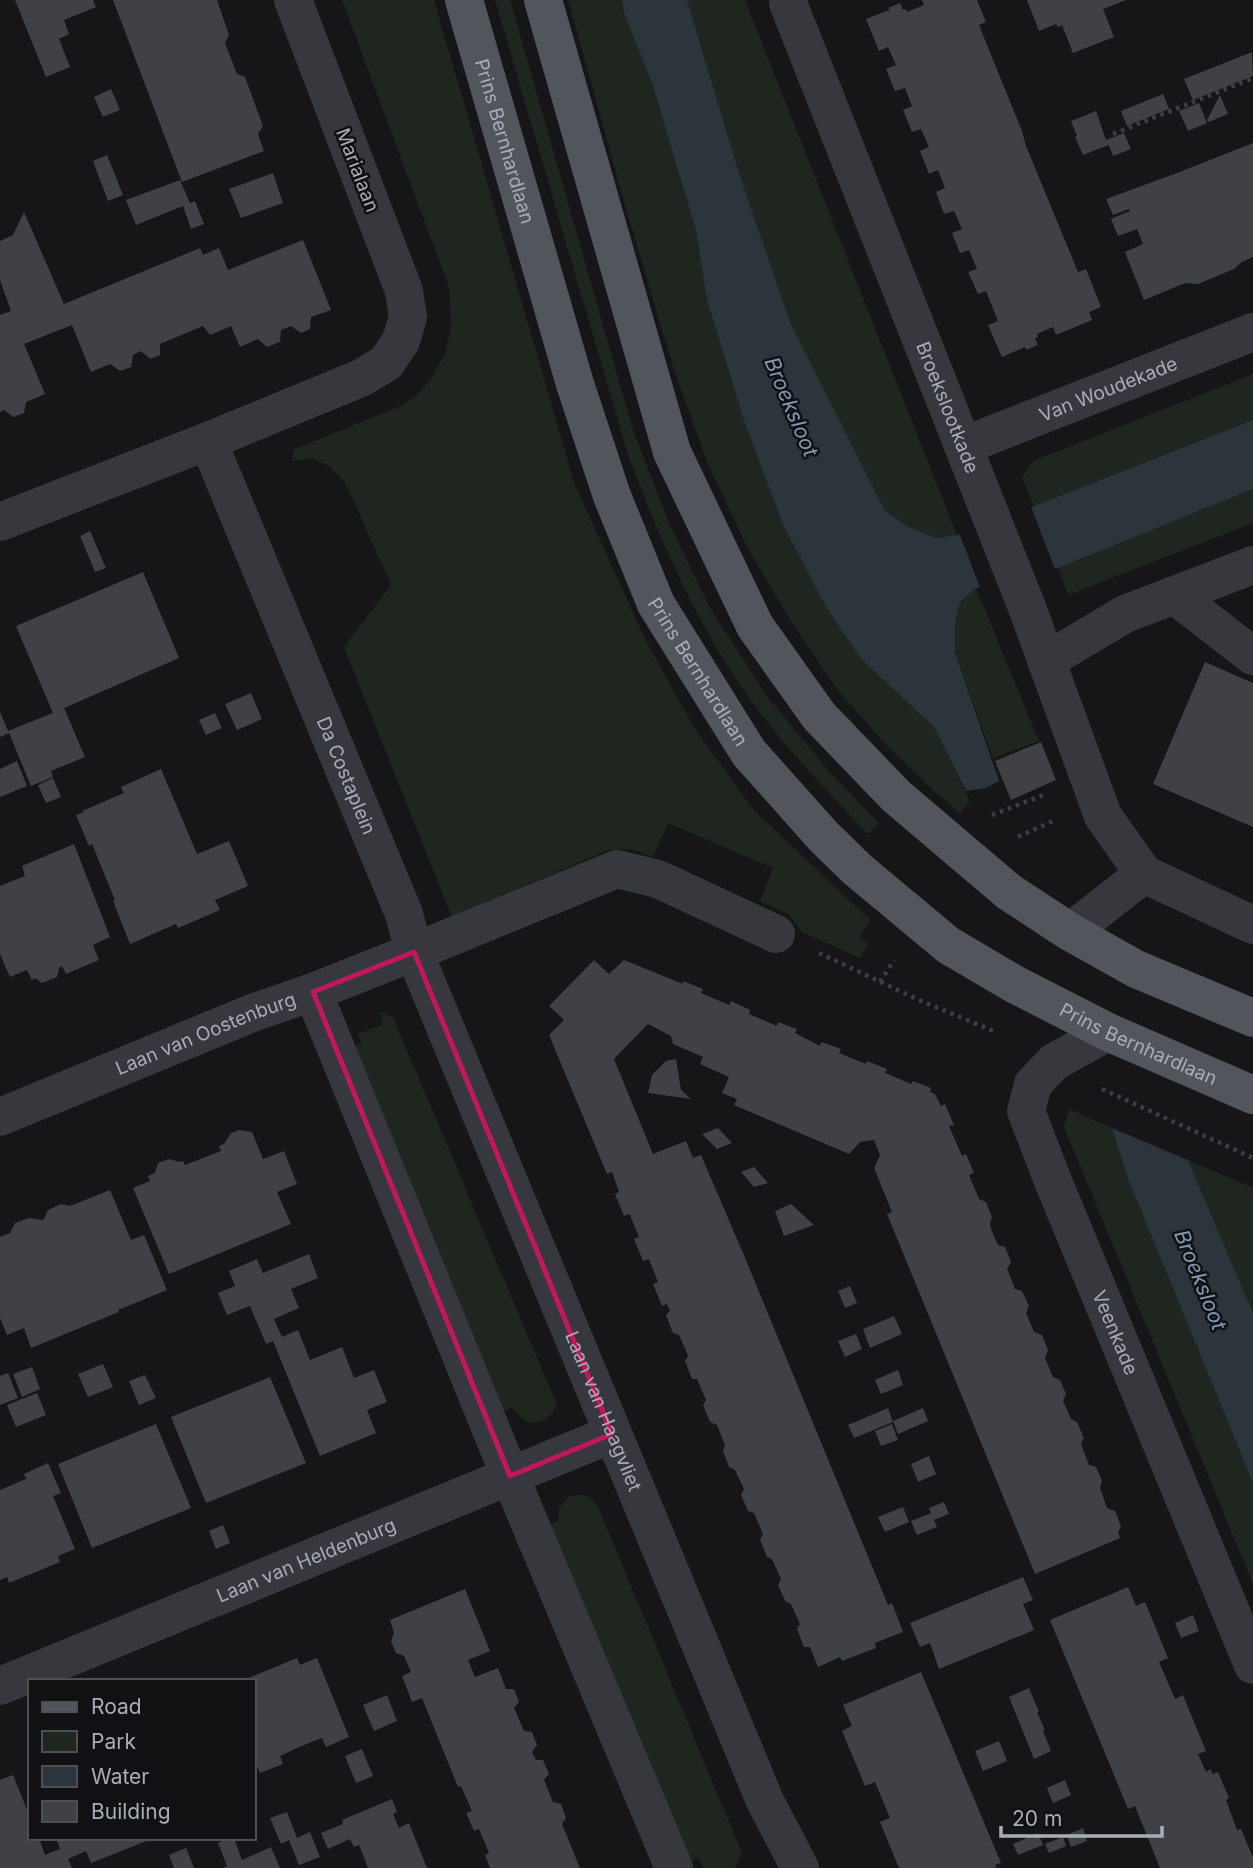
<svg xmlns="http://www.w3.org/2000/svg" width="1253" height="1868" viewBox="0 0 1253 1868" font-family="Inter,sans-serif">
  <style>
    .green { fill: #1e261f }
    .water { fill: #2c353c }
    .pier { fill: #161618 }
    .building { fill: #404145 }
    .lines { fill: none; stroke-linecap: round; stroke-linejoin: round }
    .path { stroke: #3d3f44; stroke-width: 4.5; stroke-dasharray: 3.5 5; stroke-linecap: butt }
    .minor { stroke: #37383d; stroke-width: 38 }
    .major { stroke: #53555c; stroke-width: 38 }
    .marked { fill: none; stroke: #c2185b; stroke-width: 5; stroke-linejoin: round }
    .labels { text-anchor: middle; stroke-width: 5; stroke-linejoin: round; paint-order: stroke }
    .street-label { font-size: 19px; fill: #a8adb8; stroke: #111113 }
    .water-label { font-size: 21px; font-style: italic; fill: #7f9bb3; stroke: #111113 }
  </style>
  <rect width="100%" height="100%" fill="#161618"/>
  <path class="green" d="M342,0H434L575,485L645,639L694,727L752,808L870,920L860,937L868,944L860,958L802,932L788,914L760,901L773,868L668,823L653,857L631,849L608,850L452,917L344,647L391,585L345,482L330,467L313,458L292,461L295,449L398,407L416,396L431,379L445,354L451,328L449,287Z
    M495,0H510L632,427L669,523L710,608L767,696L829,771L879,823L868,834C829,793 789,752 755,706C699,631 661,542 628,455Z
    M568,0H622L624,13L652,83L696,231L707,300L745,424L784,527L826,607L861,659L934,727L970,801L960,813L933,790L888,747L835,687L792,623L748,549L707,462L673,367L627,212Z
    M687,0H745L957,535L936,538L908,528L885,511L790,322L740,176Z
    M1253,374V420L1034,506L1022,477L1033,461Z
    M1253,489V523L1068,595L1058,568Z
    M976,588L1039,741L993,758L955,652V622L960,602Z
    M380,1012L393,1017L557,1405C545,1428 527,1429 512,1407L503,1412L352,1047L362,1043L357,1034L383,1025Z
    M1069,1109L1112,1128L1128,1179L1253,1483V1584L1064,1127Z
    M1188,1160L1253,1188V1313Z
    M584,1494L597,1504L742,1853L735,1868H704L698,1858L688,1862L548,1525L559,1521V1509L567,1497Z"/>
  <path class="water" d="M622,0H687L740,176L790,322L885,511L908,527L936,538L957,535L1034,506L1253,420V489L1058,568L976,588L960,602L955,622V652L999,781L986,788L966,791L934,727L861,659L826,607L784,527L745,424L707,300L696,231L652,83L624,13Z
    M1112,1128L1188,1160L1253,1313V1483L1128,1179Z"/>
  <path class="pier" d="M1030,504L1056,572L981,590L958,530Z"/>
  <path class="building" d="M15,0H93L96,7L64,20L69,34L59,39L70,67L46,77Z
    M113,0H217L229,35L225,43L237,74L245,77L263,126L258,134L264,151L182,182Z
    M922,0H977L986,22L979,25L1022,131L1026,146L1078,272L1086,269L1101,307L1089,312L1092,320L1056,335L1053,327L1037,334L1038,337L1035,338L1038,345L1026,350L1025,347L1002,357L988,325L998,321L986,291L978,294L968,272L977,269L969,250L960,253L952,233L962,229L959,222L954,211L944,214L936,192L945,188L938,170L929,174L920,151L929,147L921,129L912,132L903,110L912,106L905,88L895,91L886,69L896,65L888,47L879,51L866,19L890,10L888,8L900,3L903,10L906,9L907,12L924,5Z
    M1027,0H1126L1103,9L1114,37L1073,53L1062,25L1058,27L1056,24L1039,31Z
    M1252,52L1253,76L1193,100L1184,79Z
    M111,89L120,110L103,117L94,97Z
    M1163,94L1169,109L1127,126L1121,111Z
    M1220,95L1228,114L1209,122L1207,120Z
    M1199,103L1207,123L1188,131L1179,111Z
    M1096,111L1106,140L1124,133L1131,149L1113,156L1109,145L1083,155L1075,137L1077,136L1071,121Z
    M1253,143V257L1242,262L1234,269L1198,284L1185,283L1144,300L1125,252L1143,244L1137,229L1118,236L1111,219L1130,211L1129,209L1113,215L1106,199L1177,173Z
    M107,155L123,195L108,201L93,161Z
    M273,173L283,203L241,218L229,189Z
    M180,180L190,203L195,201L204,224L191,229L183,206L136,225L126,200Z
    M24,212L64,304L200,248L203,255L219,248L228,270L303,240L331,310L311,317L310,329L301,333L291,326L281,330L280,342L267,347L258,339L240,347L231,326L210,335L203,326L160,344V355L150,359L141,351L133,355L131,367L120,371L110,364L91,372L72,325L24,344L45,394L26,402L24,413L13,417L4,410L0,412V315L11,311L0,280V241L13,235Z
    M90,531L106,568L95,572L80,536Z
    M143,572L179,658L64,708L85,757L51,771L53,777L31,786L9,733L0,737V712L8,731L53,713L16,626Z
    M1205,662L1253,683V827L1153,784Z
    M251,693L262,719L237,730L225,704Z
    M215,713L222,728L206,735L199,720Z
    M1041,742L1056,780L1011,800L995,761Z
    M17,761L27,786L0,797V769Z
    M161,769L197,854L229,841L248,886L215,900L220,910L178,928L176,924L130,944L113,901L115,900L92,844L89,846L76,815L84,812L82,811L124,793L121,787Z
    M53,778L61,797L46,803L38,785Z
    M74,844L110,937L93,945L99,960L66,974L62,966L59,968L57,977L42,983L35,978L32,980L27,970L10,977L0,954V886L25,876L22,866Z
    M594,960L609,974L624,960L683,984V981L703,989L701,993L729,1005L731,1001L750,1010L749,1014L777,1026L778,1022L797,1029L795,1033L820,1046L821,1042L841,1049L839,1053L866,1064L867,1061L887,1069L885,1073L888,1074L911,1084L913,1081L931,1088L930,1092L935,1094L941,1106L945,1104L954,1125L949,1126L962,1156L966,1154L974,1173L969,1175L979,1199L986,1202L992,1217L990,1224L991,1229L998,1245L1005,1247L1011,1262L1007,1269L1015,1289L1022,1291L1029,1306L1026,1313L1034,1332L1042,1335L1048,1350L1045,1358L1053,1377L1060,1380L1066,1394L1063,1401L1071,1419L1077,1422L1084,1438L1081,1444L1089,1465L1096,1467L1102,1480L1100,1488L1107,1508L1115,1511L1121,1526L1118,1533L1120,1538L1035,1574L887,1214L892,1212L874,1168L880,1155L874,1140L860,1142L849,1154L734,1105L737,1099L722,1093L729,1077L700,1064L703,1057L673,1044L671,1036L648,1024L614,1059L653,1154L686,1141L693,1158L701,1155L743,1253L888,1605L892,1603L903,1632L875,1643L876,1648L842,1661L840,1657L818,1667L810,1647H804L797,1629L800,1624L791,1604L785,1601L778,1585L781,1579L772,1559L767,1557L760,1540L763,1534L754,1513L748,1511L741,1495L744,1489L735,1470L729,1467L723,1451L725,1445L717,1425L710,1422L703,1405L706,1400L697,1379H692L685,1361L688,1356L687,1353L679,1335L673,1333L666,1315L670,1311L667,1304L662,1306L653,1284L658,1282L649,1259L643,1261L634,1239L639,1237L631,1218L630,1214L624,1216L615,1194L619,1192L612,1172L607,1174L549,1035L564,1020L549,1006Z
    M676,1059L681,1090L691,1099L648,1093L652,1075L666,1061Z
    M718,1128L732,1143L717,1149L702,1134Z
    M239,1130L252,1132L263,1159L284,1151L297,1184L277,1192L291,1224L169,1274L133,1188L150,1181L148,1176L155,1173L158,1163L169,1159L180,1162L183,1161L185,1165L221,1151L219,1146L224,1144L231,1133Z
    M754,1167L768,1183L754,1187L741,1172Z
    M110,1190L131,1240L144,1235L167,1290L118,1310L119,1312L31,1348L24,1328L7,1335L0,1318V1237L10,1233L15,1223L29,1218L42,1220L44,1219L48,1210L61,1204L70,1206Z
    M791,1204L814,1225L784,1236L775,1211Z
    M309,1254L318,1278L291,1289L299,1308L274,1319L282,1337L298,1330L310,1360L342,1347L354,1378L374,1370L387,1402L367,1410L376,1433L320,1456L273,1341L266,1344L250,1306L227,1315L218,1293L235,1286L229,1271L257,1259L263,1273Z
    M850,1286L857,1303L845,1308L838,1291Z
    M894,1316L902,1334L870,1348L863,1329Z
    M856,1334L862,1349L845,1357L838,1341Z
    M103,1364L113,1387L88,1397L78,1374Z
    M32,1367L40,1389L22,1397L13,1374Z
    M898,1370L903,1385L881,1394L875,1380Z
    M8,1373L18,1398L0,1405V1376Z
    M145,1375L156,1398L139,1405L129,1381Z
    M270,1377L306,1463L206,1503L171,1417Z
    M37,1393L46,1415L16,1427L7,1405Z
    M888,1408L893,1422L854,1438L848,1425Z
    M923,1408L928,1421L898,1434L893,1421Z
    M156,1424L191,1508L92,1548L58,1464Z
    M892,1424L898,1440L881,1446L875,1431Z
    M929,1456L936,1474L918,1482L911,1464Z
    M48,1463L61,1493L53,1496L75,1549L58,1556L60,1562L36,1572L9,1583L7,1577L0,1580V1490L26,1479L24,1474Z
    M944,1502L949,1514L934,1520L937,1527L917,1535L911,1521L931,1513L929,1508Z
    M903,1507L909,1522L885,1532L878,1517Z
    M223,1525L230,1543L216,1549L209,1531Z
    M1023,1577L1033,1600L1023,1604L1034,1630L939,1669L930,1643L920,1647L910,1623Z
    M1128,1587L1136,1606L1145,1602L1168,1658L1159,1662L1175,1699L1183,1695L1206,1751L1198,1754L1206,1772L1211,1769L1212,1774L1218,1772L1229,1798L1226,1800L1237,1830L1241,1829L1253,1858V1868H1160L1135,1806L1128,1809L1050,1620Z
    M465,1589L490,1651L468,1660L475,1677L498,1668L506,1689H514L519,1702L514,1708L524,1731L532,1732L537,1745L532,1752L536,1760H543L549,1774L544,1780L553,1802L561,1804L566,1818L562,1824L580,1868H490L485,1855L489,1853L479,1829L474,1831L466,1813L472,1811L461,1786L458,1787L422,1698L412,1702L402,1676L411,1672L404,1656L396,1653L391,1641L394,1633L390,1620Z
    M1193,1615L1199,1631L1181,1638L1175,1623Z
    M297,1658L300,1665L317,1658L349,1737L326,1747L322,1738L299,1747L280,1756L283,1764L260,1773L254,1759V1681H241Z
    M921,1672L1001,1863L995,1865L996,1868H899L880,1822L890,1818L875,1782L865,1786L842,1731L852,1726L843,1705Z
    M1029,1688L1039,1712H1037L1045,1730L1043,1731L1051,1751L1034,1759L1009,1697Z
    M387,1695L397,1721L374,1731L363,1705Z
    M999,1741L1007,1761L983,1771L975,1751Z
    M362,1749L373,1776L356,1783L345,1756Z
    M13,1775L30,1817V1838H39L45,1855L60,1849L56,1838H154L91,1863L86,1851L68,1859L72,1868H0V1780Z
    M1065,1780L1071,1795L1053,1803L1047,1788Z
    M392,1799L397,1812L393,1814L399,1828L409,1823L427,1868H368L359,1845L354,1847L350,1839L328,1849L321,1833L343,1824L342,1820Z
    M287,1812L297,1838L310,1832L320,1857L299,1865L289,1840L281,1844L270,1818Z
    M1083,1828L1087,1841L1071,1847L1067,1835Z
    M1038,1833L1043,1845L1018,1855L1013,1844Z
    M1063,1837L1066,1846L1049,1853L1045,1844Z
    M229,1838H234L242,1860L271,1847L280,1868H223L227,1866L218,1843Z
    M186,1848L194,1868H174L169,1855Z"/>
  <g class="lines">
    <path class="path" d="M1113,134L1253,78
      M992,815L1046,794
      M1018,837L1055,820
      M819,953L919,1000L996,1032
      M880,982L894,960
      M1102,1089L1253,1158"/>
    <g class="minor">
      <path id="s1" d="M789,0L788,3L1028,610L1103,816L1144,874L1253,925"/>
      <path id="s2" d="M208,441L404,914L414,952L765,1801L800,1868"/>
      <path id="s3" d="M963,446L1253,332"/>
      <path d="M0,522L208,441L361,378L386,363L401,341L408,317L404,291L293,0"/>
      <path d="M1174,595L1253,656"/>
      <path d="M1046,661L1125,614L1253,565"/>
      <path d="M1070,932L1144,874"/>
      <path d="M313,992L510,1476L674,1868"/>
      <path id="s4" d="M1108,1032L1054,1062L1033,1084L1026,1111L1053,1181L1253,1665"/>
      <path id="s5" d="M0,1117L252,1013L313,992L414,952L617,869L658,879L776,934"/>
      <path id="s6" d="M0,1686L612,1434"/>
    </g>
    <g class="major">
      <path id="s7" d="M464,0L575,384L612,496L656,604L749,753L824,837L858,870L948,945L1016,985L1108,1032L1253,1095"/>
      <path d="M543,0L672,452L755,626L819,716L896,796L1009,892L1070,932L1136,969L1253,1018"/>
    </g>
  </g>
  <path class="marked" d="M414,952L612,1434L510,1476L313,992Z"/>
  <g class="labels">
    <g class="street-label">
      <text dy="7" stroke="none"><textPath href="#s7" startOffset="147">Prins Bernhardlaan</textPath></text>
      <text transform="translate(358 170) rotate(69)" y="7">Marialaan</text>
      <text dy="7" stroke="none"><textPath href="#s3" startOffset="156">Van Woudekade</textPath></text>
      <text dy="7" stroke="none"><textPath href="#s1" startOffset="438">Broekslootkade</textPath></text>
      <text dy="7" stroke="none"><textPath href="#s7" startOffset="714">Prins Bernhardlaan</textPath></text>
      <text dy="7" stroke="none"><textPath href="#s2" startOffset="362">Da Costaplein</textPath></text>
      <text dy="7" stroke="none"><textPath href="#s5" startOffset="222">Laan van Oostenburg</textPath></text>
      <text dy="7" stroke="none"><textPath href="#s7" startOffset="1302">Prins Bernhardlaan</textPath></text>
      <text dy="7" stroke="none"><textPath href="#s4" startOffset="359">Veenkade</textPath></text>
      <text dy="7" stroke="none"><textPath href="#s2" startOffset="1048">Laan van Haagvliet</textPath></text>
      <text dy="7" stroke="none"><textPath href="#s6" startOffset="331">Laan van Heldenburg</textPath></text>
    </g>
    <g class="water-label">
      <text transform="translate(791 407) rotate(67)" y="7">Broeksloot</text>
      <text transform="translate(1200 1280) rotate(68)" y="7">Broeksloot</text>
    </g>
  </g>
  <rect x="28" y="1679" width="228" height="161" fill="#111113" stroke="#4d4f55" stroke-width="2"/>
  <rect x="42" y="1702" width="35" height="10" fill="#53555c" stroke="#4d4f55" stroke-width="2"/>
  <text x="91" y="1714" font-size="21" fill="#a8adb8">Road</text>
  <rect x="42" y="1731" width="35" height="21" fill="#1e261f" stroke="#4d4f55" stroke-width="2"/>
  <text x="91" y="1749" font-size="21" fill="#a8adb8">Park</text>
  <rect x="42" y="1766" width="35" height="21" fill="#2c353c" stroke="#4d4f55" stroke-width="2"/>
  <text x="91" y="1784" font-size="21" fill="#a8adb8">Water</text>
  <rect x="42" y="1801" width="35" height="21" fill="#404145" stroke="#4d4f55" stroke-width="2"/>
  <text x="91" y="1819" font-size="21" fill="#a8adb8">Building</text>
  <path d="M1001 1826v10h161v-10" fill="none" stroke="#a8adb8" stroke-width="3.5"/>
  <text x="1012" y="1826" font-size="21" fill="#a8adb8" stroke="#111113" stroke-width="5" paint-order="stroke">20 m</text>
</svg>
